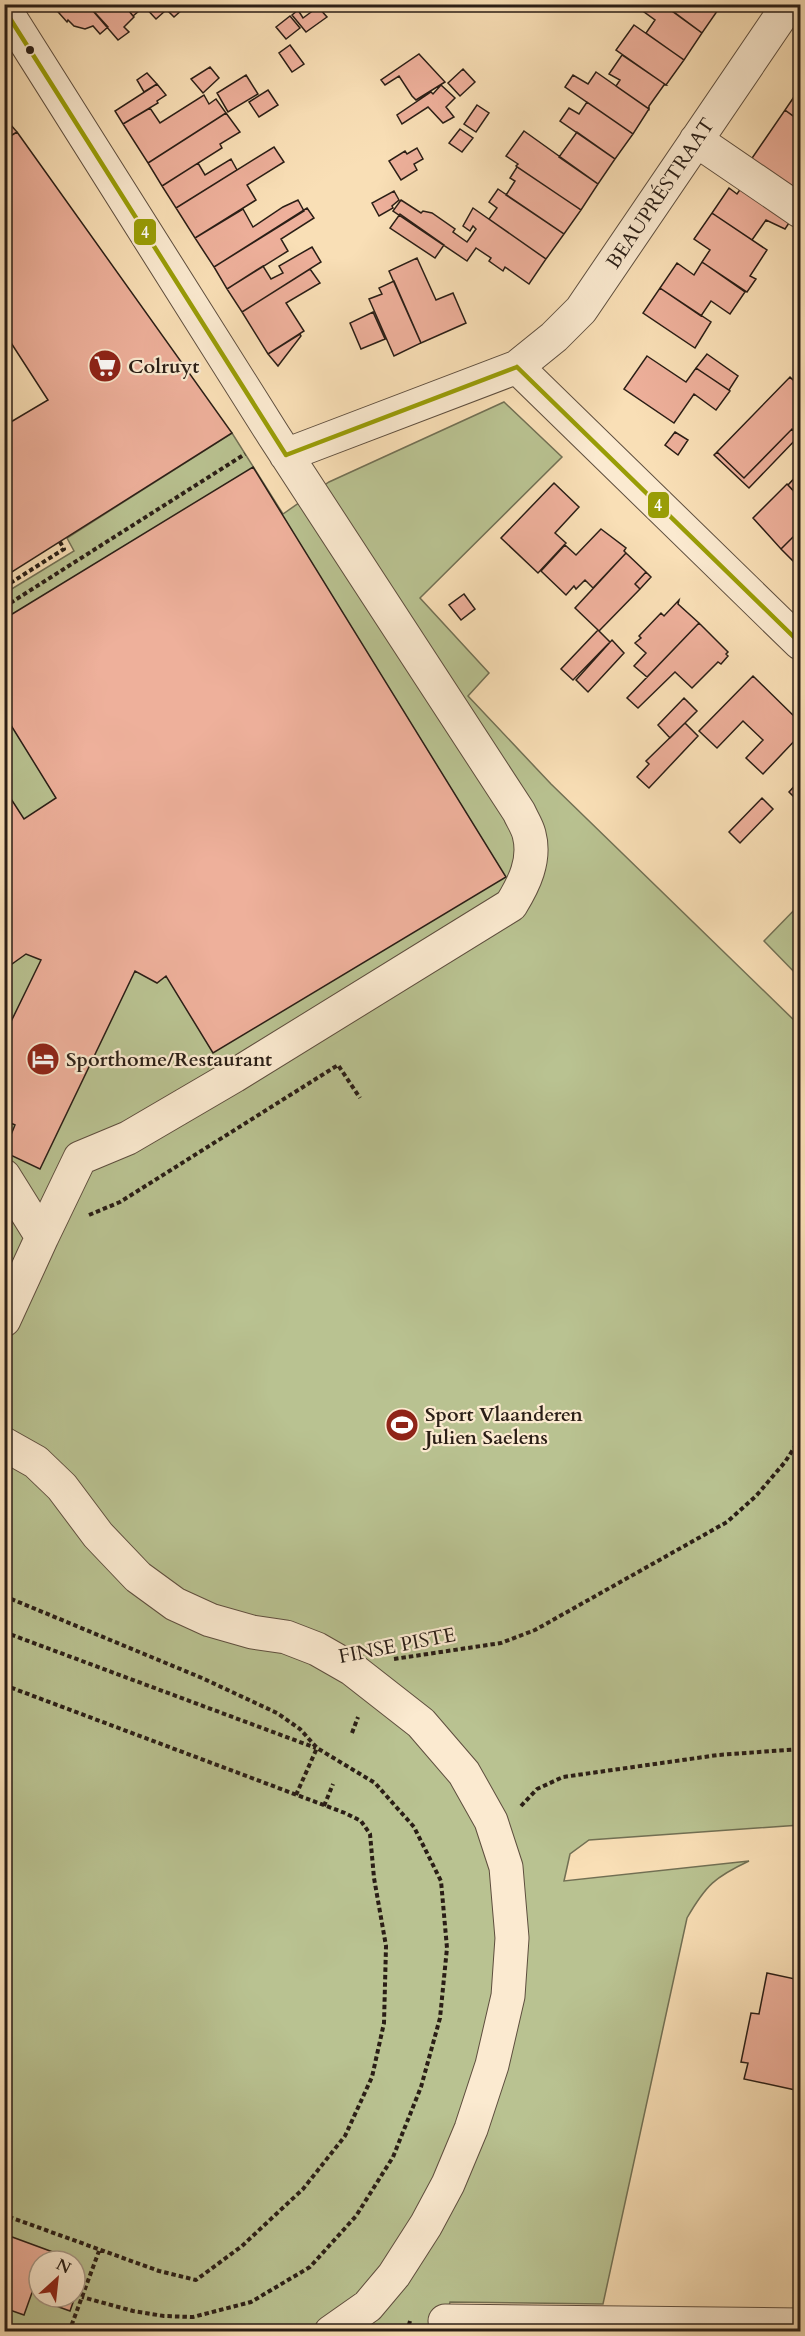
<svg xmlns="http://www.w3.org/2000/svg" width="805" height="2336" viewBox="0 0 805 2336" font-family="Cardo,serif">
  <style>
    .green { fill: #b9c291; stroke: #727054; stroke-width: 1.5; fill-rule: evenodd }
    .building { fill: #eeb09b; stroke: #2a1e16; stroke-width: 1.5 }
    .lines { fill: none; stroke-linecap: round; stroke-linejoin: round }
    .minor-casing { stroke: #5e4e3e; stroke-width: 35 }
    .path { stroke: #2a1e16; stroke-width: 4; stroke-dasharray: 4.5 3; stroke-linecap: butt }
    .minor { stroke: #fbead0; stroke-width: 33 }
    .bus-1-casing { stroke: #fbead0; stroke-width: 9 }
    .bus-1 { stroke: #999d07; stroke-width: 4.5 }
    .bus-dot { fill: #2a1e16; stroke: #fbead0; stroke-width: 2 }
    .labels { text-anchor: middle; stroke-width: 4.5; stroke-linejoin: round; paint-order: stroke }
    .street-label { font-size: 20px; fill: #2a1e16; stroke: #fbead0 }
    .poi-label { font-size: 20px; font-weight: bold; fill: #2a1e16; stroke: #fbead0; text-anchor: start }
    .line-badge { stroke: #fbead0; stroke-width: 2 }
    .badge-label { font-size: 16px; text-anchor: middle; font-weight: bold; fill: #fff }
  </style>
  <rect width="100%" height="100%" fill="#f9dfb6"/>
  <filter id="stains"><feTurbulence type="fractalNoise" baseFrequency=".00333" numOctaves="4"/><feColorMatrix values="0 0 0 0 .2 0 0 0 0 .09 0 0 0 0 .02 0 0 0 .5 -.17"/></filter>
  <radialGradient id="worn" r=".72"><stop offset=".6" stop-color="#630" stop-opacity="0"/><stop offset="1" stop-color="#630" stop-opacity=".3"/></radialGradient>
  <path class="green" d="M504,402L562,457L420,598L489,673L468,696L551,784L800,1026V1825L589,1840L570,1854L564,1881L749,1861C715,1877 706,1885 687,1918L603,2304L450,2302L443,2332H5V593L74,551L67,538L232,433L283,514L329,482ZM39,2261H75V2297H39Z
    M800,904V978L764,941Z"/>
  <path class="building" d="M51,4H87L108,27L100,34L93,26L85,29L74,26L68,20L67,22Z
    M87,4H123L134,17L124,27L129,32L118,40Z
    M123,4H136L140,10L133,16Z
    M142,4H159L165,11L156,19Z
    M175,4H178L183,9L174,17L168,11Z
    M633,4H663L702,33L684,60L646,33L655,20Z
    M666,4H716L720,7L702,33L665,6Z
    M318,7L327,17L306,32L292,15L298,10L303,18Z
    M290,16L300,28L286,39L276,27Z
    M634,25L684,60L666,85L616,50Z
    M290,45L304,64L292,72L279,53Z
    M419,54L445,82L416,100L412,96L399,76L385,85L381,80Z
    M622,55L666,85H664L649,106V109L616,86L620,80L609,74Z
    M210,67L219,78L203,93L191,79Z
    M463,69L475,82L460,96L448,83Z
    M596,72L649,109L633,134L565,87L573,75L588,84Z
    M147,73L157,84L144,92L137,80Z
    M246,75L258,94L228,112L217,93Z
    M157,84L166,95L157,101L158,103L123,124L115,111Z
    M441,85L455,98L446,107L454,117L443,123L428,107L402,124L397,115L431,92L433,94Z
    M800,88V121L785,110Z
    M268,90L278,105L259,117L249,102Z
    M204,95L209,104L216,99L226,113L148,163L123,124L150,108L160,123Z
    M587,102L633,134L615,159L560,121L569,108L579,114Z
    M477,105L489,113L476,132L464,124Z
    M785,110L800,121V196L748,164Z
    M226,113L240,132L220,144L222,148L162,186L148,163Z
    M4,117L17,132L4,140Z
    M460,129L473,138L462,152L449,143Z
    M524,131L598,184L581,210L516,166L518,164L506,156Z
    M17,132L232,433L4,577V426L48,400L4,332V140Z
    M577,132L615,159L598,184L559,157Z
    M274,147L284,162L247,185L256,200L195,238L176,208Z
    M417,148L423,159L414,164L417,170L401,180L389,161L405,151L407,154Z
    M231,159L237,170L176,208L162,186L198,163L205,175Z
    M517,167L581,210L564,234L506,195L515,181L510,178Z
    M746,181L795,214L785,229L766,220L752,240L712,213L729,188L737,194Z
    M498,189L564,234L546,259L489,219L497,208L489,202Z
    M394,191L399,200L392,206L393,208L379,216L372,203Z
    M298,200L304,211L214,267L195,238L243,209L253,227L283,207Z
    M401,200L421,213L423,211L432,213L455,229L453,232L467,242L476,229L473,226L470,231L463,226L473,208L546,259L529,284L505,267L503,271L489,261L491,258L476,248L467,261L393,211Z
    M307,208L314,218L281,239L288,251L227,289L214,267Z
    M712,213L767,250L750,276L756,279L747,292L702,262L710,250L694,239Z
    M400,214L444,245L435,258L390,228Z
    M312,247L321,262L242,312L227,289L263,266L271,279L283,273L279,266Z
    M417,258L436,300L453,293L466,323L421,343L389,271Z
    M702,262L745,292L730,314L711,301L701,316L660,288L677,263L694,275Z
    M310,269L320,283L286,303L304,331L268,354L242,312Z
    M394,281L421,343L394,356L369,299L382,294L379,288Z
    M660,288L711,322L695,348L643,313Z
    M373,312L385,339L361,349L350,323Z
    M300,334L301,336L278,366L268,354Z
    M707,354L738,376L729,390L696,368Z
    M647,356L686,382L696,368L730,391L716,410L694,394L674,423L624,389Z
    M790,377L800,387V437L792,429L744,478L717,452Z
    M792,429L799,436L749,488L714,455L717,452L744,478Z
    M675,432L688,440L678,455L665,445Z
    M253,467L506,877L213,1053L166,976L157,983L135,971L40,1169L4,1152L15,1125L4,1120V1036L41,960L26,954L12,964L4,953V788L24,819L56,798L4,714V619Z
    M800,472V498L788,485Z
    M554,483L579,507L555,533L566,543L538,573L501,538Z
    M787,484L800,498V530L781,549L753,518Z
    M601,529L626,548L624,551L626,553L593,588L585,580L576,589L574,586L566,595L541,571L565,545L576,555Z
    M800,530V568L781,549Z
    M626,553L646,572L635,584L640,589L599,631L610,642L573,680L561,669L598,630L575,608Z
    M646,572L651,577L640,589L635,584Z
    M464,594L475,609L461,620L449,605Z
    M679,600L678,604L699,623L647,677L634,666L646,653L635,643L641,638L639,636L661,613L664,616Z
    M699,623L728,652L726,654L728,656L721,664L718,662L692,688L675,672L638,708L627,698Z
    M612,640L624,653L588,692L576,680Z
    M753,676L800,722V735L763,774L746,758L763,740L743,721L717,748L699,731Z
    M684,698L697,711L670,738L658,725Z
    M685,723L698,736L649,788L637,777L649,764L646,761Z
    M800,780V803L789,792Z
    M762,798L773,809L740,843L729,832Z
    M767,1973L800,1980V2091L744,2079L748,2063L741,2062L751,2013L759,2014Z
    M4,2234L61,2255L58,2261H39V2289L34,2287L24,2315L4,2308Z
    M75,2281L80,2283L70,2311L42,2301L43,2297H75Z"/>
  <g class="lines">
    <defs>
      <path id="minor" d="M4,8L274,436L519,812C522,819 527,826 529,834C536,860 524,884 511,905L234,1076L128,1138L80,1158L42,1237
        M696,140L800,211
        M517,367L800,643
        M286,455L517,367L554,337L581,310L789,4
        M4,1176L42,1237L4,1320
        M4,1444L36,1462L62,1487L98,1535L138,1577L175,1604L210,1620L252,1632L286,1637L317,1649L352,1669L421,1723L464,1773L491,1821L506,1867L512,1938L508,1996L492,2065L471,2129L448,2184L426,2225L394,2275L368,2306L331,2332
        M445,2321L800,2325"/>
    </defs>
    <use href="#minor" class="minor-casing"/>
    <path class="path" d="M4,587L64,549L60,542
      M4,607L245,454
      M89,1215L120,1202L338,1065L360,1098
      M4,1596L202,1678L277,1713L300,1729L317,1748L375,1783L414,1827L441,1881L447,1948L440,2018L421,2087L393,2157L356,2216L310,2267L251,2302L193,2317L164,2316L133,2311L82,2297
      M4,1632L316,1748
      M394,1659L501,1643L535,1630L727,1522L756,1496L785,1462L800,1439
      M4,1685L345,1813L361,1821L370,1834L374,1878L386,1946L384,2023L372,2077L345,2136L303,2189L242,2246L196,2280L159,2271L4,2215
      M352,1733L358,1717
      M296,1795L317,1748
      M324,1806L333,1784
      M521,1806L537,1789L563,1777L718,1755L800,1749
      M69,2332L99,2251
      M407,2332L410,2321"/>
    <use href="#minor" class="minor"/>
    <defs>
      <path id="bus-1" d="M4,9L286,455
        M517,367L800,643
        M286,455L517,367"/>
    </defs>
    <use href="#bus-1" class="bus-1-casing"/>
    <use href="#bus-1" class="bus-1"/>
  </g>
  <defs>
    <symbol id="supermarket-disc" viewBox="-11 -11 22 22"><circle r="9.5" fill="#8f2418" stroke="#fbead0"/><path d="M-6-5.5h2.5l.6 2H6L4.5 2H-2.5L-4.4-4H-6ZM-1.5 3.2a1.3 1.3 0 1 0 .1 0ZM3 3.2a1.3 1.3 0 1 0 .1 0Z" fill="#fff"/></symbol>
    <symbol id="hotel-disc" viewBox="-11 -11 22 22"><circle r="9.5" fill="#8f2418" stroke="#fbead0"/><path d="M-6-4.5h1.5V1H6V5H4.5V3h-9V5H-6ZM-4 0a1.8 1.8 0 1 1 3.6 0ZM.5 0V-2.5h3Q6-2.5 6 0Z" fill="#fff"/></symbol>
    <symbol id="stadium-disc" viewBox="-11 -11 22 22"><circle r="9.5" fill="#8f2418" stroke="#fbead0"/><path d="M0-5a6.5 5 0 1 0 0 10a6.5 5 0 1 0 0-10ZM-3.5-1.8h7v3.6h-7Z" fill="#fff"/></symbol>
  </defs>
  <g fill-rule="evenodd">
    <use href="#supermarket-disc" x="86" y="347" width="38" height="38"/>
    <use href="#hotel-disc" x="24" y="1040" width="38" height="38"/>
    <use href="#stadium-disc" x="383" y="1406" width="38" height="38"/>
  </g>
  <circle class="bus-dot" cx="30" cy="50" r="5"/>
  <g class="labels">
    <g class="street-label">
      <text transform="translate(660 193) rotate(-56)" y="7">BEAUPRÉSTRAAT</text>
      <text transform="translate(397 1645) rotate(-11)" y="7">FINSE PISTE</text>
    </g>
    <g class="poi-label">
      <text x="128" y="373">Colruyt</text>
      <text x="66" y="1066">Sporthome/Restaurant</text>
      <text x="425" y="1421">Sport Vlaanderen<tspan x="425" dy="23">Julien Saelens</tspan></text>
    </g>
  </g>
  <g class="line-badge">
    <rect x="133" y="218" width="24" height="28" rx="6" fill="#999d07"/>
    <rect x="647" y="491" width="23" height="28" rx="6" fill="#999d07"/>
  </g>
  <g class="badge-label">
    <text x="145" y="238">4</text>
    <text x="658" y="511">4</text>
  </g>
  <rect width="805" height="2336" fill="none" stroke="#f9dfb6" stroke-width="24"/>
  <rect x="6" y="6" width="793" height="2324" fill="none" stroke="#2a1e16" stroke-width="3"/>
  <rect x="12" y="12" width="781" height="2312" fill="none" stroke="#2a1e16" stroke-width="1.5"/>
  <g transform="translate(57 2279) rotate(27)"><circle r="28" fill="#fbead0" stroke="#a79886" stroke-width="1.5"/>
  <path d="M0-4.5L10 22L0 15L-10 22Z" fill="#8f2418"/>
  <text y="-9" font-size="16" font-weight="bold" text-anchor="middle" fill="#2a1e16">N</text>
  </g>
  <rect width="100%" height="100%" filter="url(#stains)"/>
  <rect width="100%" height="100%" fill="url(#worn)"/>
</svg>
